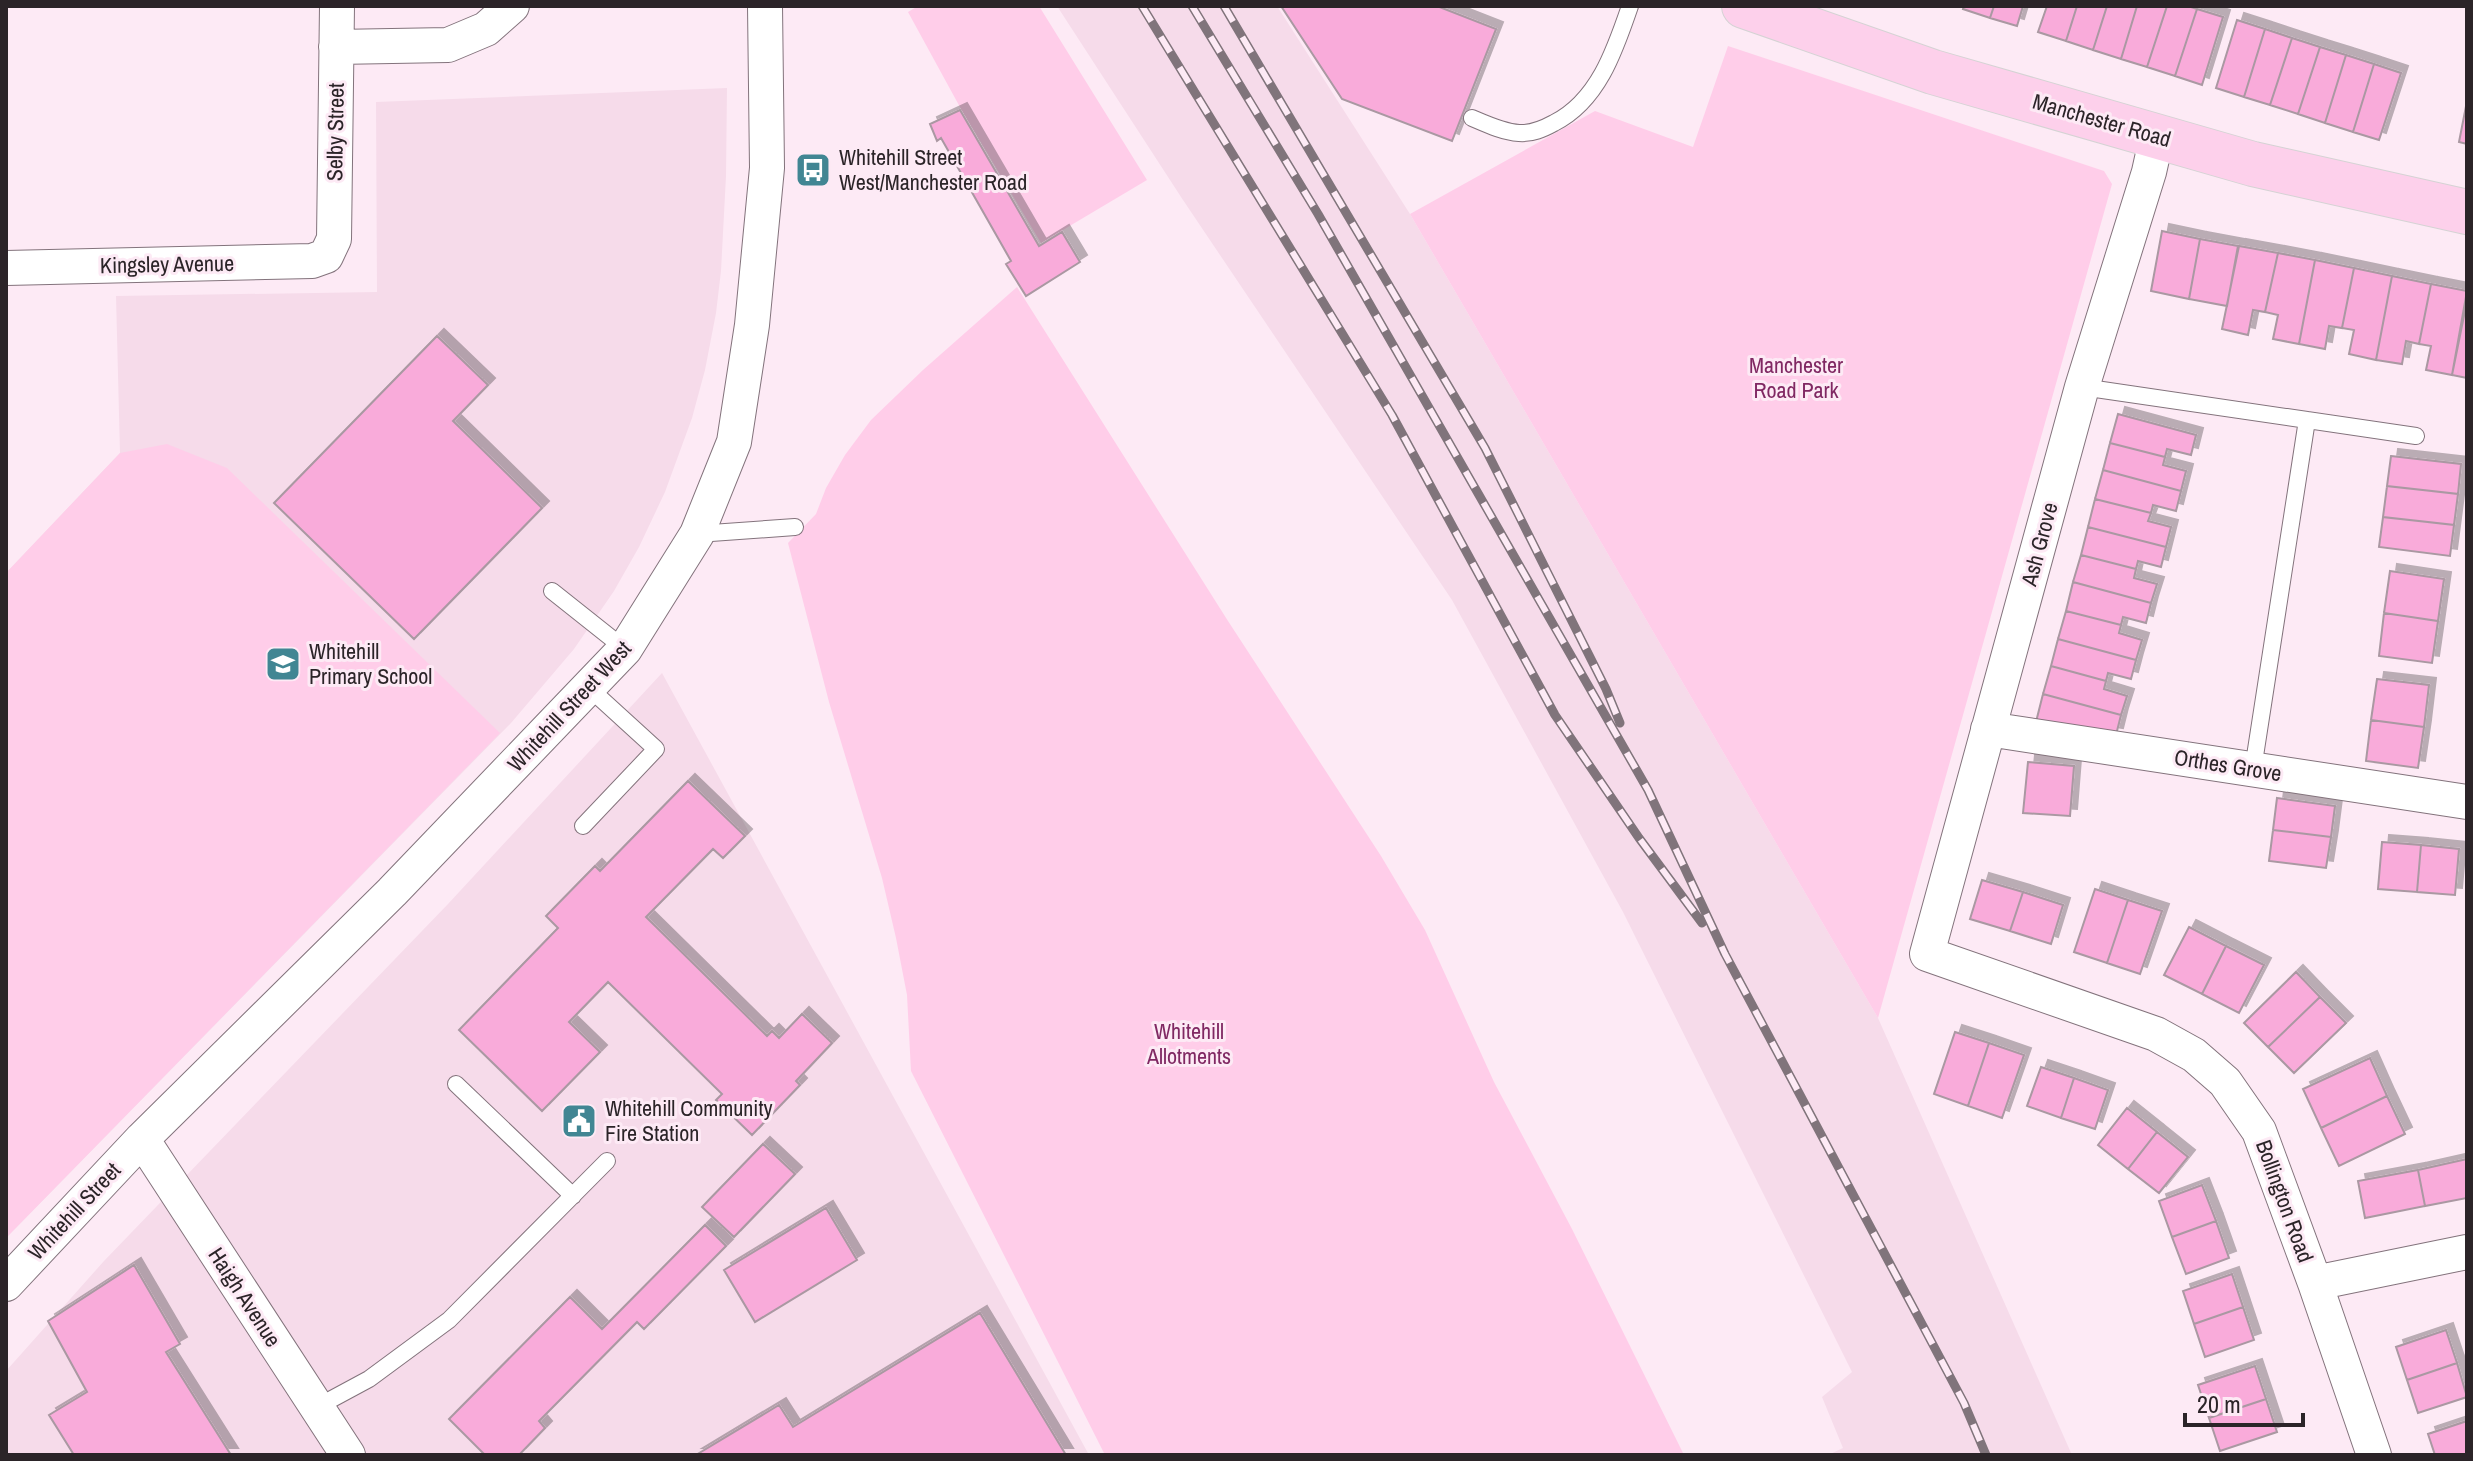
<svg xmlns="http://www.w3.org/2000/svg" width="2473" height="1461" viewBox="0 0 2473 1461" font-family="'Archivo Narrow',sans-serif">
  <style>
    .built { fill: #f6dbea }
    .green { fill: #ffcde9 }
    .building { fill: #f9abda; stroke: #aa98a2; stroke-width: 2; filter: url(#shadow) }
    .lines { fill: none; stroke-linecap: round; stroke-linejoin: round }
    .service-casing { stroke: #83737c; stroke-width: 18 }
    .minor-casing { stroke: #83737c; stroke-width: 36 }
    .primary-casing { stroke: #d5d3d4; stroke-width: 46 }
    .service { stroke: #fff; stroke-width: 16 }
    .minor { stroke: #fff; stroke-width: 34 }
    .primary { stroke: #fdd0eb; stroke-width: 44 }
    .rail-casing { stroke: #80747b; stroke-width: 9 }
    .rail { stroke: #fdeaf5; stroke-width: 6; stroke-dasharray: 18; stroke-linecap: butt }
    .labels { text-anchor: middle; stroke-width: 6; stroke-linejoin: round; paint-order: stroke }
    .street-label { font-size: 22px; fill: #2b2428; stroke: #fdeaf5 }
    .poi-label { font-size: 22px; fill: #2b2428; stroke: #fdeaf5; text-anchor: start }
    .park-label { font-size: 22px; fill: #802863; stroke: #fdeaf5 }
  </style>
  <defs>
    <filter id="shadow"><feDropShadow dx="7" dy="-7" stdDeviation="0" flood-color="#0004"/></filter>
  </defs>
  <rect width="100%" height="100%" fill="#fdeaf5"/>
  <path class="built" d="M1057,6H1277L1410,214L1878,1018L2072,1455H1828L1843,1448L1822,1397L1852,1372L1623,912L1452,600L1183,200Z
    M727,88L726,176L721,271L716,313L705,370L692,418L665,492L639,547L614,591L574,649L511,723L6,1238V573L120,453L116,296L377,292L376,102Z
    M662,673L1089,1455H6V1371L104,1261L448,904Z"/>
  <path class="green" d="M918,6H1039L1147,180L1041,243L961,109L908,12Z
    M1728,46L2104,171L2112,184L1878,1018L1410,214L1595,111L1693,147Z
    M1017,287L1228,621L1381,856L1425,930L1494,1082L1572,1229L1684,1455H1105L911,1071L907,995L896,938L882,878L829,702L788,543L816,514L826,488L845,455L871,420L923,370Z
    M167,444L227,468L500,733L6,1238V573L120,453Z"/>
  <path class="building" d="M1281,6H1437L1496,29L1452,141L1342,99Z
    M1964,6H1994L1990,18L1963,9Z
    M1994,6H2023L2017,26L1990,18Z
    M2047,6H2077L2066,41L2038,32Z
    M2077,6H2107L2093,50L2066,41Z
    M2107,6H2137L2121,59L2093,50Z
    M2137,6H2167L2147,67L2121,59Z
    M2167,6H2188L2197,9L2175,76L2147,67Z
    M2197,9L2223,17L2202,85L2175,76Z
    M2237,20L2265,29L2244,97L2216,88Z
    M2265,29L2292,38L2270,105L2244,97Z
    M2292,38L2320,47L2298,114L2270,105Z
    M2320,47L2346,55L2325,123L2298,114Z
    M2346,55L2374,64L2353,132L2325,123Z
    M2374,64L2401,73L2379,140L2353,132Z
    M2467,101V144L2459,142Z
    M960,110L1039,246L1062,232L1080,262L1026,296L1006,264L1011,261L941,138L937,141L930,124Z
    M2162,231L2200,239L2189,299L2151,291Z
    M2200,239L2238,246L2227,306L2189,299Z
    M2239,246L2278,253L2265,312L2253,310L2248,335L2222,329Z
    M2278,253L2315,260L2299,344L2273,339L2278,315L2265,312Z
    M2315,260L2354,268L2342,328L2329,326L2325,349L2299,344Z
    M2354,268L2392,276L2376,360L2349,354L2354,330L2342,328Z
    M2392,276L2431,284L2419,344L2406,341L2402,364L2376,360Z
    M2431,284L2467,291L2452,375L2426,370L2431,346L2419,344Z
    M2467,301V378L2452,375Z
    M437,336L488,385L453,421L542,508L414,639L274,503Z
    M2118,414L2196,435L2191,455L2167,449L2165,457L2110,443Z
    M2110,443L2165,457L2163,465L2186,471L2181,491L2103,470Z
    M2391,456L2461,464L2458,494L2387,486Z
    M2103,470L2181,491L2176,511L2153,505L2151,513L2095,499Z
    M2387,486L2458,494L2454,525L2383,517Z
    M2095,499L2151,513L2148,521L2171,527L2166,547L2088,527Z
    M2383,517L2454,525L2450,556L2379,547Z
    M2088,527L2166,547L2161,567L2138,561L2136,569L2081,555Z
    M2081,555L2136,569L2134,578L2157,584L2151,603L2073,582Z
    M2390,571L2444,579L2438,621L2384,613Z
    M2073,582L2151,603L2146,623L2123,617L2121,625L2066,611Z
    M2066,611L2121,625L2119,633L2142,640L2136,660L2058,639Z
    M2384,613L2438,621L2432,663L2379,656Z
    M2058,639L2136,660L2131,679L2108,673L2106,681L2051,666Z
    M2051,666L2106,681L2104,689L2127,696L2121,715L2043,694Z
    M2377,679L2429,685L2424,727L2371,720Z
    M2043,694L2121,715L2116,735L2036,722Z
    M2371,720L2424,727L2418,768L2366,761Z
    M2028,762L2074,766L2070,816L2023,813Z
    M688,781L745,836L723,858L713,849L646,917L767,1036L772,1031L779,1038L802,1014L832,1043L796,1081L800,1085L752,1135L716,1100L722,1094L608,982L569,1022L600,1052L542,1111L459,1030L558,928L546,916L595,866L600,871Z
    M2277,798L2335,806L2331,837L2273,830Z
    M2273,830L2331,837L2326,868L2269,861Z
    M2382,842L2421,845L2417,892L2378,889Z
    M2421,845L2459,849L2455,895L2417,892Z
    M1982,880L2023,892L2010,931L1970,919Z
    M2095,889L2128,900L2107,963L2074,952Z
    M2023,892L2063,905L2051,944L2010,931Z
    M2128,900L2162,911L2140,974L2107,963Z
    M2189,927L2226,946L2202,994L2164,975Z
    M2226,946L2264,965L2239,1013L2202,994Z
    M2296,972L2320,997L2268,1047L2244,1023Z
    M2320,997L2346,1023L2294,1073L2268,1047Z
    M1955,1032L1989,1043L1968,1106L1934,1094Z
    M1989,1043L2024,1055L2002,1118L1968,1106Z
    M2370,1058L2387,1096L2321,1128L2303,1089Z
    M2041,1067L2074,1078L2061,1118L2027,1106Z
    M2074,1078L2108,1090L2095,1129L2061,1118Z
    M2387,1096L2405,1134L2339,1166L2321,1128Z
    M2127,1108L2157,1132L2128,1169L2098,1145Z
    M2157,1132L2188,1157L2159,1193L2128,1169Z
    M763,1144L795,1174L734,1237L702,1207Z
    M2467,1159V1198L2425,1206L2418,1170Z
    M2418,1170L2425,1206L2365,1218L2358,1181Z
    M2202,1185L2216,1221L2172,1237L2159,1201Z
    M826,1208L857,1260L755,1322L724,1270Z
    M2216,1221L2229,1258L2186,1274L2172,1237Z
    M705,1225L726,1246L644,1329L637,1322L539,1421L545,1428L519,1455H485L449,1419L570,1297L602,1329Z
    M134,1265L180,1344L166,1352L231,1455H74L49,1415L87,1392L48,1321Z
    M2232,1274L2243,1307L2194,1324L2183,1291Z
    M2243,1307L2254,1340L2205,1357L2194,1324Z
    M980,1313L1066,1455H696L779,1405L793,1427Z
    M2446,1330L2457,1363L2407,1380L2396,1347Z
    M2457,1363L2467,1397L2418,1413L2407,1380Z
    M2255,1366L2266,1399L2209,1418L2198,1385Z
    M2266,1399L2277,1432L2220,1451L2209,1418Z
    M2467,1421V1455H2435L2428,1434Z"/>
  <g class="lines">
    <defs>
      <path id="service" d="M1472,118C1486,124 1503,132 1519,133C1532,134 1543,129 1554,123C1598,101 1615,50 1630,6
        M2082,387L2416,436
        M697,534L795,527
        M552,591L625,649
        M2253,769L2307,420
        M583,826L656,749L588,687
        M456,1084L573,1196
        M317,1407L369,1379L449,1320L607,1161"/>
      <path id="minor" d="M336,47L448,45L486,29L512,6
        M2157,136L2149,172L2082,387L1927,954L2156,1034L2194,1055L2225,1082L2259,1131L2315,1283L2374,1455
        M6,268L312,261L326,256L334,239L337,6
        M1988,729L2467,802
        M142,1139L348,1455
        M2315,1283L2467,1252
        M6,1284L142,1139L392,892L625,649L697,534L734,442L752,325L767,168L765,6"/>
      <path id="primary" d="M1744,6L1933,72L2253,164L2467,212"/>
    </defs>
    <use href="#service" class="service-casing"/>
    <use href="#minor" class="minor-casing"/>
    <use href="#primary" class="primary-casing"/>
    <use href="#service" class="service"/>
    <use href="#minor" class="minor"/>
    <use href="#primary" class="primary"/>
    <defs>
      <path id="rail" d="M1142,6L1392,415L1555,715L1639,838L1702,923
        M1192,6L1318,214L1648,790L1725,954L1964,1403L1986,1455
        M1224,6L1485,448L1606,689L1620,723"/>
    </defs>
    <use href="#rail" class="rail-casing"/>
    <use href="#rail" class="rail"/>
  </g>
  <defs>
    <symbol id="bus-square" viewBox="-11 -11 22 22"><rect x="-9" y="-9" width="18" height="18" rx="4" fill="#418693" stroke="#fdeaf5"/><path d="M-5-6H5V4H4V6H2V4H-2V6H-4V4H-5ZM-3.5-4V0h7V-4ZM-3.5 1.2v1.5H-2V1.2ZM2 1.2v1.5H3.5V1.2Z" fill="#fff"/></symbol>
    <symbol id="school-square" viewBox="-11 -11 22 22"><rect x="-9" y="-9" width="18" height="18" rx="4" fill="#418693" stroke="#fdeaf5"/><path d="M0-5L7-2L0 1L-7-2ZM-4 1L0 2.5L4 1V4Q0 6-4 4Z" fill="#fff"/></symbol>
    <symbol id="civic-square" viewBox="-11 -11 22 22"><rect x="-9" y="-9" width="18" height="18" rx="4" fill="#418693" stroke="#fdeaf5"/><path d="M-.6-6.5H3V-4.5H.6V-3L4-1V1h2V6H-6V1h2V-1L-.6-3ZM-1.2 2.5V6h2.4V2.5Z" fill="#fff"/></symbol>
  </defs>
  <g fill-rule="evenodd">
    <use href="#bus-square" x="793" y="150" width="40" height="40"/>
    <use href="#school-square" x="263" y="644" width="40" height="40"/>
    <use href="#civic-square" x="559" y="1101" width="40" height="40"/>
  </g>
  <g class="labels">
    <g class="street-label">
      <text transform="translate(2102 120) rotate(16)" y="8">Manchester Road</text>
      <text transform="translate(335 132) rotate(-89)" y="8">Selby Street</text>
      <text transform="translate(167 264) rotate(-1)" y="8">Kingsley Avenue</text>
      <text transform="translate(2039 544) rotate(-75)" y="8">Ash Grove</text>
      <text transform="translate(569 706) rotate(-47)" y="8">Whitehill Street West</text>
      <text transform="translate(2228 765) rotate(9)" y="8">Orthes Grove</text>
      <text transform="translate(2285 1201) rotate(70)" y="8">Bollington Road</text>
      <text transform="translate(74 1211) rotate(-47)" y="8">Whitehill Street</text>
      <text transform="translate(245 1297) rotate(57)" y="8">Haigh Avenue</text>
    </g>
    <g class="poi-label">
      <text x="839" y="165">Whitehill Street<tspan x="839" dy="25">West/Manchester Road</tspan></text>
      <text x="309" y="659">Whitehill<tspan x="309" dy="25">Primary School</tspan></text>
      <text x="605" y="1116">Whitehill Community<tspan x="605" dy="25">Fire Station</tspan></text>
    </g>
    <g class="park-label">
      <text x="1796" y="373">Manchester<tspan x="1796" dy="25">Road Park</tspan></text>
      <text x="1189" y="1039">Whitehill<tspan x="1189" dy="25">Allotments</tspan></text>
    </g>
  </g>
  <rect width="2473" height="1461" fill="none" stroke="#2b2428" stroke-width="16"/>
  <path d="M2185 1413v12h118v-12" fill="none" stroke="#2b2428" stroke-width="4"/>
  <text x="2197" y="1413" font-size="24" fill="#2b2428" stroke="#fdeaf5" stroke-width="6" paint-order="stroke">20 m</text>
</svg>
